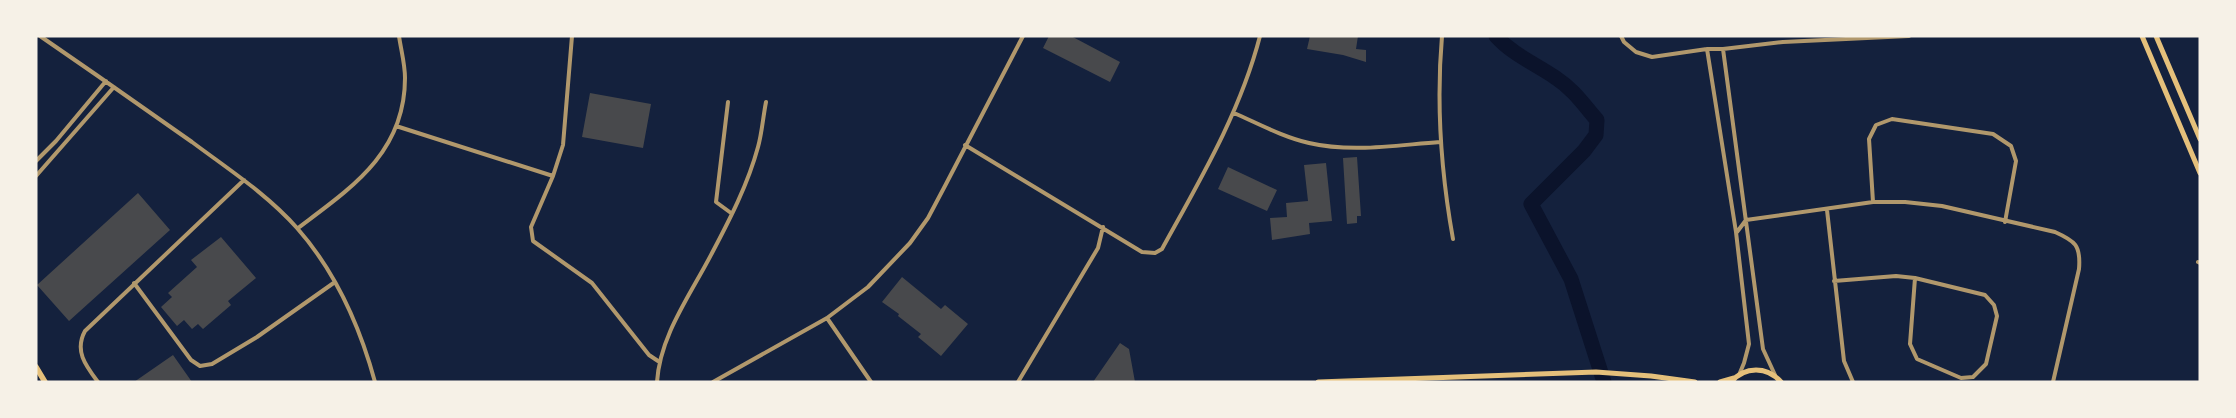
<svg xmlns="http://www.w3.org/2000/svg" width="2236" height="418" viewBox="0 0 2236 418" font-family="'Noto Sans',sans-serif">
  <style>
    .lines { fill: none; stroke-linecap: round; stroke-linejoin: round }
    .river { stroke: #0b132b; stroke-width: 15 }
    .building { fill: #48494c }
    .minor { stroke: #b1986c; stroke-width: 4 }
    .secondary { stroke: #e5c07b; stroke-width: 5 }
    .primary { stroke: #e5c07b; stroke-width: 5.5 }
  </style>
  <rect width="100%" height="100%" fill="#14213d"/>
  <g class="lines">
    <path class="river" d="M1496,36C1513,55 1536,64 1556,78C1573,89 1584,105 1597,120L1596,135L1584,151L1531,204L1571,279L1604,382"/>
  </g>
  <path class="building" d="M1049,36H1071L1120,62L1110,82L1043,48Z
    M1310,36H1358L1356,49L1366,50V62L1343,55L1307,49Z
    M590,93L651,104L643,148L582,137Z
    M1357,157L1361,216H1357V223L1347,224L1343,158Z
    M1326,163L1332,221L1309,223L1310,234L1272,240L1270,218L1287,217L1286,203L1308,201L1304,165Z
    M1228,167L1277,190L1267,211L1218,189Z
    M138,193L170,230L69,321L37,285Z
    M221,237L256,278L228,301L231,305L203,329L198,324L192,329L184,320L177,326L161,307L172,297L168,293L197,267L191,260Z
    M902,277L941,309L945,305L968,324L941,356L918,337L921,334L898,316L899,314L882,302Z
    M1120,343L1129,349L1135,382H1093Z
    M173,355L192,382H134Z"/>
  <g class="lines">
    <path class="minor" d="M40,36C91,71 141,106 192,142C228,169 267,194 297,228C335,271 360,327 375,382
      M572,36L563,145L553,176L531,227L533,241L592,283L649,355L658,361
      M1442,36C1436,105 1441,172 1453,239
      M1621,36L1624,42L1636,52L1652,57L1707,49H1723L1783,42L1909,36
      M1707,49L1736,232L1749,344L1744,363L1739,375
      M1723,49L1763,349L1775,375
      M728,102L716,202L731,213
      M1234,113C1259,124 1283,137 1309,143C1352,153 1397,145 1440,142
      M396,126L553,176
      M965,145L1142,252L1155,253L1162,249C1200,180 1240,113 1260,36
      M36,161L56,141L106,81
      M36,176L114,87
      M1873,202L1869,139L1876,125L1892,119L1993,134L2011,146L2016,161L2005,222
      M1827,210L1844,361L1853,382
      M1746,220L1873,202H1905L1942,206L2055,232C2075,241 2081,245 2079,269L2053,382
      M298,228C351,188 405,153 405,78C405,64 401,50 399,36
      M1737,232L1746,220
      M2198,262L2200,263
      M1834,281L1896,276L1915,278L1985,295L1994,305L1997,316L1986,364L1973,377L1961,378L1917,359L1910,344L1915,278
      M134,283L191,360L200,366L212,364L257,337L335,282
      M827,318L871,382
      M98,382C86,366 74,351 85,331L244,180
      M657,382C660,335 691,294 712,253C730,219 748,184 758,147C762,133 763,117 766,102
      M713,382L827,318L868,287L910,243L928,218L946,184L1023,36
      M1018,382L1098,248L1103,227"/>
    <path class="secondary" d="M2142,36L2200,173
      M2156,36L2200,139
      M1318,382L1596,372L1651,376L1695,382
      M1720,382L1734,378
      M1731,382C1745,366 1767,366 1781,382"/>
    <path class="primary" d="M36,367L45,382"/>
  </g>
  <rect width="2236" height="418" fill="none" stroke="#f6f1e7" stroke-width="75"/>
</svg>
